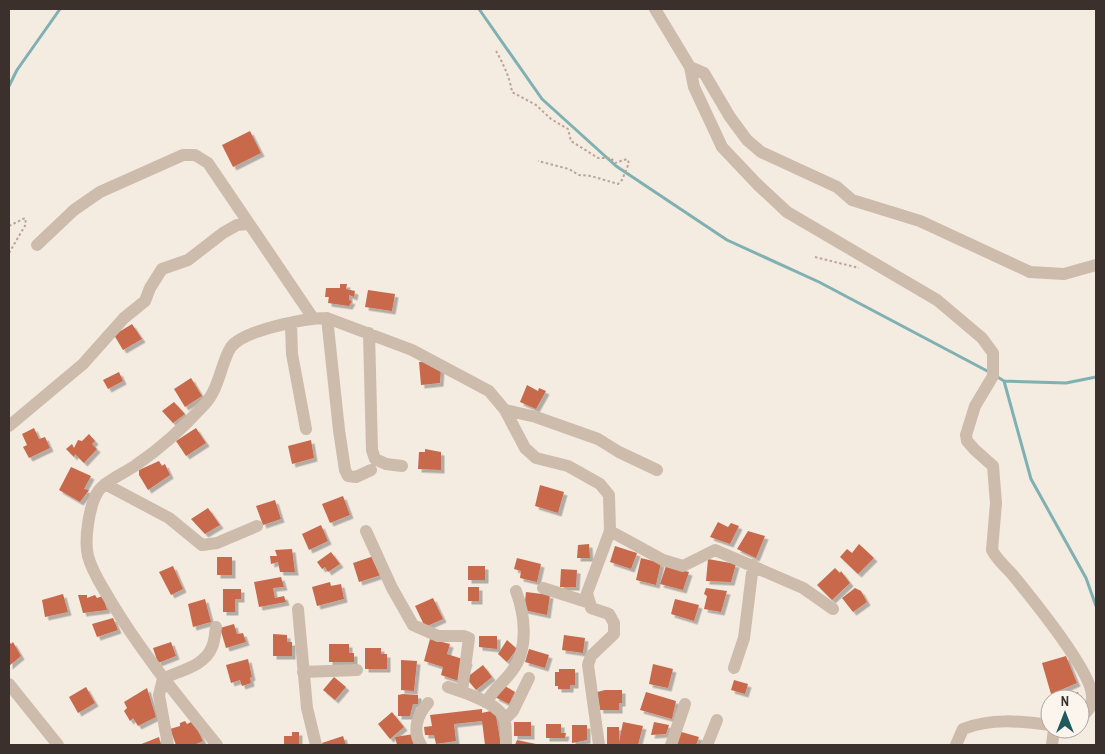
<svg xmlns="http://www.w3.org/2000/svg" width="1105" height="754" viewBox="0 0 1105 754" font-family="'Archivo Narrow',sans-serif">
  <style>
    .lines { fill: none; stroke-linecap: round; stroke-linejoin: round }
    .stream { stroke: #7fb0b2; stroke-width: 3 }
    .building { fill: #c8694b; filter: url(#shadow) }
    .path { stroke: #b9a596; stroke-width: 2; stroke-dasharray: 2.5 2.5; stroke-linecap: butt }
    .minor { stroke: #cdbbac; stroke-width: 12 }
  </style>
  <defs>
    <filter id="shadow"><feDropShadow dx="3.5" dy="3.5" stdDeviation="0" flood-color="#0004"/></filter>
  </defs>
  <rect width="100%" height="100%" fill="#f4ebe1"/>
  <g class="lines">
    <path class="stream" d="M479,9L542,99L616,166L727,240L819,282L991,373
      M9,86L17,70L60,9
      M996,376L1004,381L1066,383L1096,377
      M1004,381L1031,479L1086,578L1096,606"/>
  </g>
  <path class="building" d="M250,131L261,153L233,167L222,145Z
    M340,284H347L346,289L355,291L354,297L349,295V300L352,301L349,306L328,303L329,297H325L326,288H340Z
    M368,290L395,294L392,311L365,307Z
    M132,324L142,339L123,350L114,335Z
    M419,362H431L441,367L440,383L421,385Z
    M119,372L123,381L108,389L103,380Z
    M191,378L202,396L185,407L174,389Z
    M527,385L538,391L539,388L546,391L536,409L520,402Z
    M174,402L185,414L173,423L162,411Z
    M34,428L39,439L45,437L50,448L29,458L23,447L27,445L22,434Z
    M196,428L206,443L186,456L176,441Z
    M89,434L95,441L92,444L97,449L84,463L75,454L74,457L66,449L72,444L74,448L78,440L82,441Z
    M311,440L314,458L292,464L288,446Z
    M425,449L441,452V470L418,469L419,452H425Z
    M159,461L162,466L165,464L170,475L148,490L139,475V470Z
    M71,467L91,476L84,489L89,490L80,502L59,490Z
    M540,485L564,492L558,513L535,506Z
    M343,496L350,515L330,523L322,504Z
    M275,500L281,519L263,525L256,506Z
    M208,508L220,525L205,534L191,519Z
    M718,522L728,527L731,523L739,526L730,544L710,537Z
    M321,525L328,541L309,550L302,534Z
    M748,531L765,536L756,558L737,549Z
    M589,544L590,558H577L578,545Z
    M859,544L874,558L858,574L840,557L847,549L852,553Z
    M615,546L637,553L631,569L610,562Z
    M292,549L295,572H280L278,562L271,564L270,556H277L275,550Z
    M331,552L340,564L328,572L325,567L322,569L317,562Z
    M374,556L381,575L359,582L353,563Z
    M217,557H232V575H217Z
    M517,558L541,564L537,582L520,578L521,571L514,569Z
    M641,558L661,563L656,585L636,580Z
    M708,559L736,564L731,582L706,581Z
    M173,566L183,589L171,595L159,572Z
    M468,566H485V580H468Z
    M666,566L689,572L683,590L660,584Z
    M835,568L840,573L841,571L850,583L832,600L817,585Z
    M561,569L577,570L576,587H560Z
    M281,577L284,587L273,588L275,598L284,596L286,602L259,607L254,582Z
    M330,582L331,586L341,584L344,599L317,606L312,587Z
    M468,587H479V601H468Z
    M706,588L727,591L721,612L704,609L707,596L704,594Z
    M855,588L861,591L867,602L853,612L842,598Z
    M223,589H241V599H235V612H223Z
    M526,592L550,595L547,615L524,610Z
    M63,594L68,612L45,617L42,600Z
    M78,595H87V598L95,595L97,598L103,596L107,610L83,613Z
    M433,598L443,619L425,627L415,606Z
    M205,599L211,622L193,627L188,604Z
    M675,599L699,605L694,621L671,614Z
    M113,618L118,630L97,637L92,624Z
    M234,624L237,634L243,633L246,642L226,648L220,628Z
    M273,634L287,635V642H292V656H273Z
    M564,635L585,638L583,653L562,650Z
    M479,636H497V649L479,647Z
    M430,639L450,644L447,654L469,661L462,682L441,675L443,667L424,661Z
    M507,640L517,649L507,662L498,654Z
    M9,641L11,644L13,642L21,656L9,666Z
    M171,642L176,656L158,663L153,648Z
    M329,644H349V653H354V662H329Z
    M365,648H381V654H387V669H365Z
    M529,649L549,655L545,668L525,662Z
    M1066,656L1077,683L1051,694L1042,663Z
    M248,659L252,677L250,678L251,683L242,686L240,680L231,683L226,665Z
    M401,660L417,661L414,691L401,690Z
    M653,664L673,669L668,688L649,684Z
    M483,665L492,677L476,690L466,678Z
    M559,669H575V685H570V689H558V686H555V672H559Z
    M334,677L346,687L335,700L323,690Z
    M734,680L748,684L745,694L731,690Z
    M505,686L515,692L509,704L495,697Z
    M86,687L95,703L78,713L69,697Z
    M147,688L156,717L138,726L133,718L130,721L124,711L127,708L124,702Z
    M605,690H622V703H619V710H600L597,692Z
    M646,692L676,701L672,719L640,710Z
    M1078,692L1080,699H1059Z
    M403,694L418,695V704H413L410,716H398V695Z
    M482,709V713L495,710L501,745H485L482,721L454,724L456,741L436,744L434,735H425L424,727L432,726L430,715Z
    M392,712L404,727L390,739L378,724Z
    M185,721L187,724L193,721L203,741L194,745H176L170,729L180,726V723Z
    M514,722H531V736H514Z
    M623,722L643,726L638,745H607V727H619V742Z
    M654,722L669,725L666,734L651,735Z
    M546,724H561V733H566L565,738H546Z
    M572,725H587V740L572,743Z
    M678,731L699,737L696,745H674Z
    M292,732H299V745H284V736H292Z
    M414,734L415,745H397L395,737Z
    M343,736L346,745H323L322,743Z
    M159,737L161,745H139Z
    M517,740L536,744V745H515Z"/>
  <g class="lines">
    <path class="path" d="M496,51C503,63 510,78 512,92L536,105L551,119L568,129L571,141L598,158H611L615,163L627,159L629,163L622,180L618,184L591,176L579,175L569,169L538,161
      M9,226L25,218L26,224L9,253
      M815,257L859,268"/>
    <path class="minor" d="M655,9L690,67L694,87L722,147L757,184L787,212L937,300L982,338L993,353V376L975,406L966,435L967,441L975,450L993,466L996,503L992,550C997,560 1005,566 1012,574C1030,596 1090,669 1092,695C1093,705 1088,712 1080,717
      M690,67L704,73L730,117L747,140L761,152L837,187L852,200L920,221L1030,272L1064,274L1096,265
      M37,245L74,210L100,192L183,155H195L208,163L313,318
      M327,318L339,430L345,470L348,476L356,477L371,470
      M291,324L292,354L306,429
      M369,333L372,450L375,459L386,464L402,466
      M505,410L536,417L598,439L619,452L657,470
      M9,426L83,364L124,318L145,301L150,288L162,269L188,260L223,233L237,225L247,224
      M105,484L169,518L202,545L217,543L257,526
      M366,531L392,588L413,625L438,636H464L469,638L462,691
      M610,531L663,560L683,566L715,550L803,588L833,609
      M543,588L590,603
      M298,609L307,708L316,745
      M734,668L744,638L753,565
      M303,672L357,670
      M163,679C180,670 204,667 212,647C215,640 215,633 216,627
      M163,679L159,695L168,745
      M9,684L58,745
      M448,687C463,692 501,703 505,721C506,729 506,737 506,745
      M487,701C494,689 504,682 512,671C529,649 525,615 516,591
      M505,719L513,711L529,678
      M217,745C179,698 141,652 110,600C102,586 92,572 88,556C84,540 89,504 99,490C108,479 125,473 136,465C161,448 184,427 204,405C220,388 221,362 231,347C244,330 306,318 327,318L412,350L489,391L505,410L525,448L536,458L568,466L600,484L609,495L610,531L587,593L591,608L609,614L614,623V634L591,656L588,665L599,745
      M421,745C412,731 417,715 428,703
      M671,745L685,704
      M707,745L717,720
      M956,745L963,729C990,718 1022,721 1050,725
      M1052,745L1054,729"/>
  </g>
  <rect width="1105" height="754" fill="none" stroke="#3b302b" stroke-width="20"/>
  <g transform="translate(1065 714)"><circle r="24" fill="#fbf5ee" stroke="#aea6a0"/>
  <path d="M0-4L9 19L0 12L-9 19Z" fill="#1f5a5e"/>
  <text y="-8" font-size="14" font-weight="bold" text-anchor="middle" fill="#3b302b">N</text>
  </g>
</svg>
